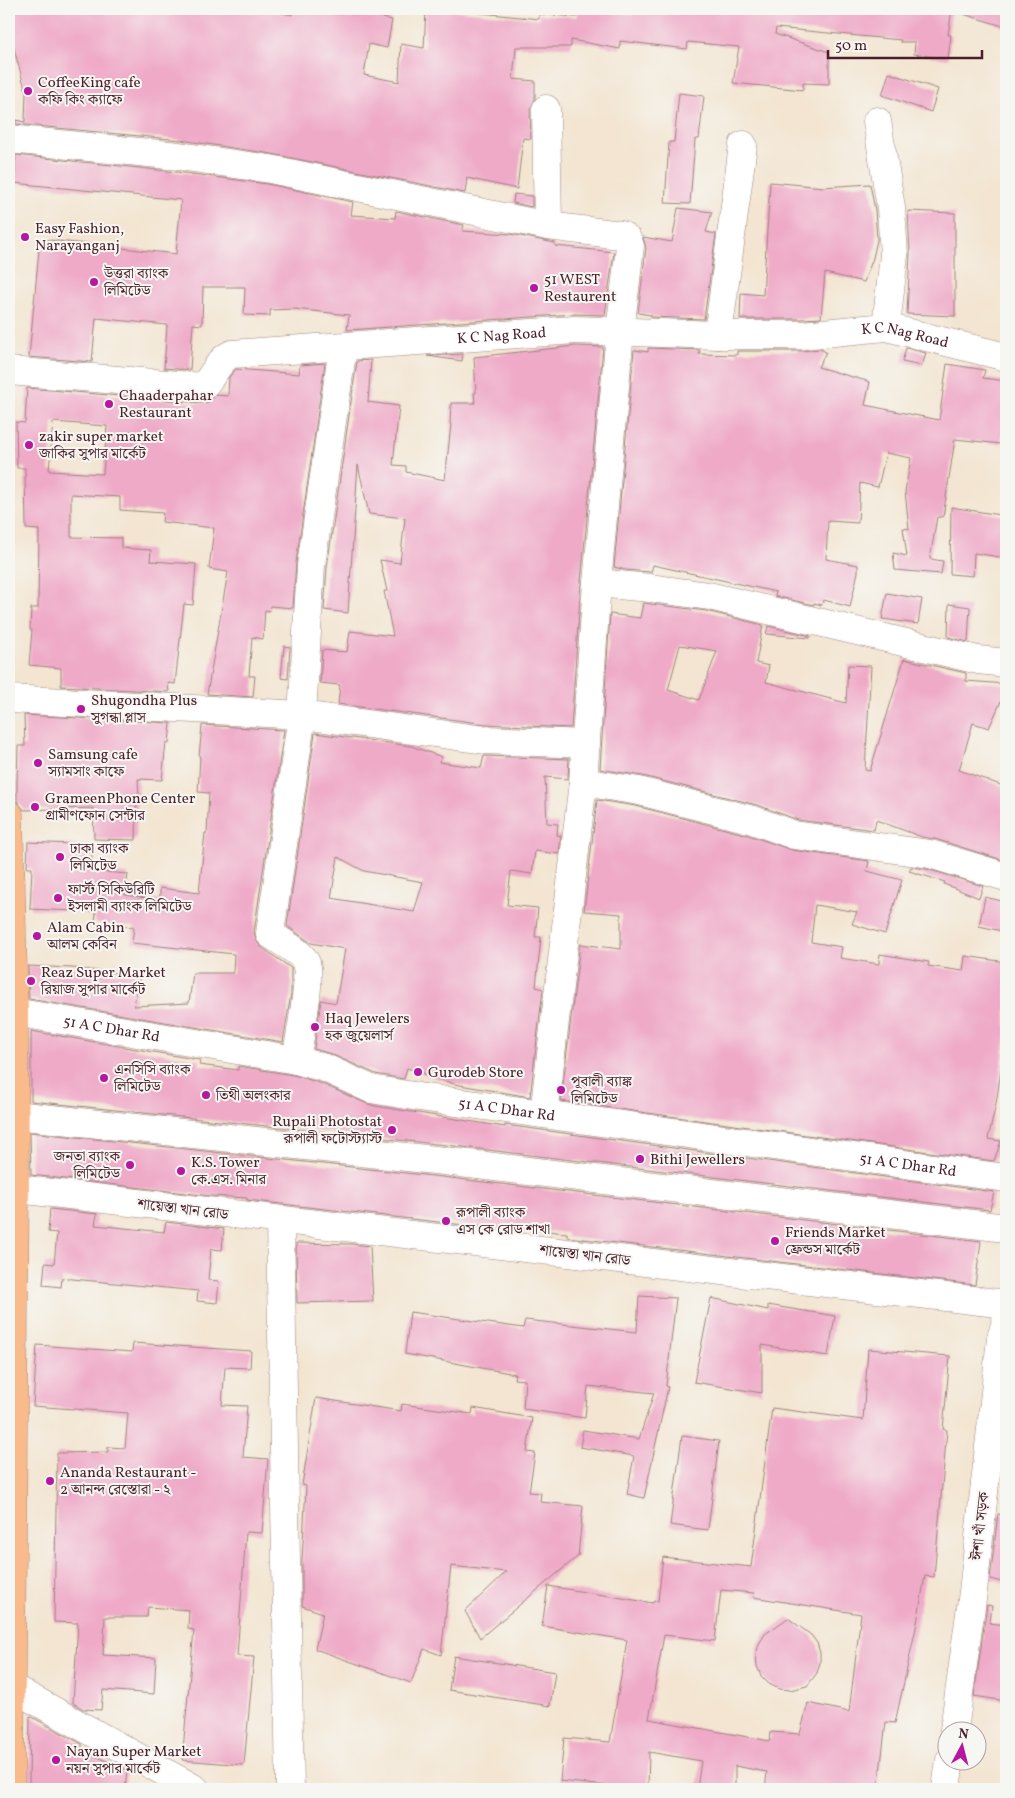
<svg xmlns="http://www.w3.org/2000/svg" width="1015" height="1798" viewBox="0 0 1015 1798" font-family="Vollkorn,'Noto Serif Bengali',serif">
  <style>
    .building { fill: #efaac8; fill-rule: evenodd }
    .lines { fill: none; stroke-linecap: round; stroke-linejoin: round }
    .minor-casing { stroke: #9e827e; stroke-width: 29 }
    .major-casing { stroke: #9e827e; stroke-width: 29 }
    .minor { stroke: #fff; stroke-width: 28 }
    .major { stroke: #fabb8c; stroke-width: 28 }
    .poi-dot { fill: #b5179e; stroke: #f6f6f2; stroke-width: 2 }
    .labels { text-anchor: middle; stroke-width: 4; stroke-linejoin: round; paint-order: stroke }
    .poi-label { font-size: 15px; fill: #4a1f2b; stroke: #f6f6f2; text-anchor: start }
    .street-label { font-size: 15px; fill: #4a1f2b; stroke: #f6f6f2 }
  </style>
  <rect width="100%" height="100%" fill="#f6f6f2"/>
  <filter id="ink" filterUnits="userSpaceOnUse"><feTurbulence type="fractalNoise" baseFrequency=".02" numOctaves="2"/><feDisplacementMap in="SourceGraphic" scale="10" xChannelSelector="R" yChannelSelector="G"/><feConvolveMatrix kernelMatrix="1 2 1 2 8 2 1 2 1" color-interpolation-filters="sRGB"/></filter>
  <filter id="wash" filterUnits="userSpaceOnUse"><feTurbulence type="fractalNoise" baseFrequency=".0096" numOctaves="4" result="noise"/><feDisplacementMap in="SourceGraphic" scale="20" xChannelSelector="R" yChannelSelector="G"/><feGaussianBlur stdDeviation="1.12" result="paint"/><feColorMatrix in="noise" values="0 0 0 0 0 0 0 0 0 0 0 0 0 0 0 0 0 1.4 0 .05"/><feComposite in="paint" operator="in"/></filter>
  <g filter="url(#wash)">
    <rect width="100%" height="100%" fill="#f3e5d1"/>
    <g id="blocks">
      <path class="building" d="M9,9H260L292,15V9H385L383,18L392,20L387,48L369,44L364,75L399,82L401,44L424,48L426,9H442L539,19V14L577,17L576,9L633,14V9H952L948,35H951L948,59L914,54L915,42H900L901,40L776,28L775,34L829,52V84L803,83V90L733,83L739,47L688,42L687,49L620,41V49L571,40V47H516L513,79L535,81V99L530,109L531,139L523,138L517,189L467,178L465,193L272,154L181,140L16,124V120L25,122L26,92L9,31Z
        M961,9H1006V27L960,13Z
        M889,73L938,89L931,112L882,95Z
        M679,93L704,96L699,139H695L690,204L665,203L669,142H674Z
        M16,155L177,172L267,184L353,202L351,215L395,218L396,211L464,225L462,231L510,234L555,243V246L614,252L605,315L574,314L347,330L349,315L295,309L270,310V316L244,315L245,287H203L202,325L193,324L190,370L164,368L167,325L96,318L92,362L29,357L40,239L176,254L181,200L14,183Z
        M770,182L823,187L870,184L875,210L877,240L873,258L864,282L825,273L821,318L801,319H740L741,293L763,295Z
        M514,194L532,196V207L513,203Z
        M678,208L712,212L706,232L716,234L704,319L651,317V315L638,313L646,248L643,237L672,242Z
        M908,211L955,213V316L907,314L910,254Z
        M575,346L603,347L581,582L571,728L486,724L338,704L340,685L320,683L322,650L347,652L350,631L393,636L384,591H387L380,560L400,563L405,518L369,514L358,465L348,613L324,610L327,567L357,361L371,360L368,402L399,406L393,465L406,466V472L445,480L451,424H450L451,403H475L474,393H476L474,357Z
        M648,348L700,350L699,354L737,355V351H802L820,349L826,352L818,367L870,382L865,405L939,420L947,364L985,370L983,378L1006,381V400L1001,444L955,439L943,517H937L930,559L943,561L941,574L895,570L893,553L907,556L903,528L909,529L905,491L911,458L886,453L878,487L860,483L858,523L828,521L826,559L858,565V572L850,607L824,600L822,605L814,603V605L775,596L776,592L653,565L651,572L626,570L614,567L634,350L648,352Z
        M906,348L926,353L922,366L902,362Z
        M463,354L462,361L427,356Z
        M325,363L296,563L293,608L270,606L269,611L265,610L263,639L252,637L249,676H255L253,697L207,694L228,572L209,569L214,528L162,522L163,513L120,510V497L71,494V537L121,538V548L151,550L150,561L196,564L193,605L184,604L175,684L168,683L169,692L61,686V668L29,665L32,630H30L31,608H38L39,530L26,529L25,468H17L16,422L25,423L27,388L201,403L208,402L216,395L228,396L229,377L236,369L299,374L300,365ZM53,422L107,426L103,474L49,471Z
        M951,507L1006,516V558L974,553L973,576L950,574Z
        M887,593L922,599L918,624L882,619Z
        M643,603L706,611L763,625L756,663L769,666L766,682L846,703L848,665L871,666L865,770L870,771L904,659L966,673V681L1006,684V690L989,728L973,723L959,770L1006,787V861L935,839L922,837L876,820L874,830L798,820L757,805L643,776L600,769L610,614L640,618ZM680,645L717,651L699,700L668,690Z
        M949,604L970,607L968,642L948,637Z
        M768,626L810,636V638L766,634Z
        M284,646L290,647L288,679L281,678Z
        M24,715L171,723L169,743H166L162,780L138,779L139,798H137L136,840L94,839L93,808L24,810L17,801V782L18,746H25Z
        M202,725L284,730L254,932L256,940L261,947L291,968V994L283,1042L29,999L28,966L72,968L116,973H140L134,1006L189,1003L193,973H233L234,954L132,943L134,927L95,923L96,912L30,909L32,868H27L28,842L92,845V871L128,874L125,895L160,900V888L199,893L205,833H207L209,793L198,792L200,757H199Z
        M315,733L411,746L442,757L439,762L481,768L484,756L569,759L568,779L545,777L547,823L558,824L557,835L561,836L559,854L535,851L532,874L511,871L507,905L538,908L535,937H541L536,987L543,989L530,1097L454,1084L407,1068L404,1079L376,1074L331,1054L314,1049L321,1000L336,1003L345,949L311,943L287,926ZM338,857L364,871L423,882L414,912L331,898Z
        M597,800L636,806L748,835L792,850L869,861L867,871L902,880L885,934L852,924L857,912L815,905L811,942L842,947L840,958L879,964L880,954L929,962L928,966L963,971L965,956L1006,962V1036L996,1104L988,1139L1001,1141L994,1161L561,1101L580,944L621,949V914L584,911Z
        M911,867L927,869L983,886L979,898L944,884L945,882L909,871Z
        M985,897L1006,902V932L979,926Z
        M31,1031L200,1060L199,1065L238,1070V1066L293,1075L320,1083L365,1103L375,1106L505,1127V1125L994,1192L990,1210L446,1145L31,1101Z
        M30,1132L442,1177L981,1241L975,1285L567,1237V1233L496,1226V1229L474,1224L473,1226L247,1200V1198L211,1196L31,1175Z
        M50,1209L97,1214L95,1225L164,1232L166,1222L224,1229L222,1250L211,1249L208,1280L219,1281L217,1303L197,1301L198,1291L62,1278L61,1287L43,1285L45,1263L54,1264L57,1233L48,1232Z
        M296,1243L351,1244L370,1246L373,1301L297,1303Z
        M639,1296L676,1298L666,1386L668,1387L644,1498L627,1494L634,1456L580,1447L583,1430L639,1439L654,1393L588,1386L585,1418L523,1409L525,1380L514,1379L515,1374L405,1354L410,1312L523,1328L525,1320L637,1332Z
        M711,1298L768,1310V1305L835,1316L828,1356L762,1345V1393L694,1382Z
        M133,1343L251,1351L250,1368L225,1367L222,1405L247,1406L243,1457L268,1459L262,1533L246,1532L237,1656L254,1657L244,1765L182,1760L194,1630L188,1629L189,1610L148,1607L147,1617H105L103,1655L156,1658L154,1694L103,1690L101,1710L83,1709L73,1703L78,1623L54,1622L57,1453L108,1452V1447L125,1448L128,1413L33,1406L37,1345L132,1352Z
        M868,1349L950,1356L943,1429L947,1430L934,1577L925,1576L917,1623L895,1723L886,1722L878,1789H765L767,1772L735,1766V1789H697L701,1761L649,1752L648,1789H606V1786L560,1781L564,1738L610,1742L627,1640L542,1626L548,1586L653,1603L654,1601H658L663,1557L751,1567L772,1408L863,1420ZM721,1590L754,1593L753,1597L861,1614L849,1712L808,1703L800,1734L771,1732L770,1741L649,1719L664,1635L715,1641Z
        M316,1398L401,1411L402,1404L472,1414L473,1408L532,1418L527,1452L535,1453L529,1492L541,1493L540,1502L583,1506L578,1556L480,1638L465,1611L506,1572L451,1566L441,1655L424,1649L411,1683L315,1649L323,1613L302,1606V1561L306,1486L302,1485Z
        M682,1436L719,1441L708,1530L670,1525Z
        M998,1514L1006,1515V1583L990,1579Z
        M987,1605L992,1606L990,1623L1006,1625V1701L974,1696Z
        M788,1618L811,1635L817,1643L820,1653V1663L817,1673L807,1686L790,1690L779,1689L769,1684L761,1676L757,1666L756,1654L759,1644L765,1634Z
        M454,1656L555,1672L550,1706L449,1690Z
        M30,1716L82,1744V1750L127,1770L125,1789H94L29,1784Z"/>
    </g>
  </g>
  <g filter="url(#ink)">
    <use href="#blocks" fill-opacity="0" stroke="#9e827e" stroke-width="1"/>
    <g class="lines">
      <defs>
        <g id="minor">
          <path d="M546,109L548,226"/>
          <path d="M877,121L891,208L894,255L886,327"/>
          <path d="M9,139L179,156L270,169L548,226L621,235L627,239L630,246L620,332L597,583L583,782L544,1114"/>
          <path d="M718,335L743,145"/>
          <path id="s1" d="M9,371L202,387C213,378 218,359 232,354L575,330L718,335H802L886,327L1006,357"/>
          <path d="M597,583L650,588L709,596L978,660L1006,663"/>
          <path d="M9,699L302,715L485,740L586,744"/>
          <path d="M583,782L639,791L753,820L794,835L930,854L1006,877"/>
          <path id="s2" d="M14,1012L296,1060L325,1068L371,1089L419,1097L1006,1178"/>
          <path d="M296,1060C299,1041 312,978 306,963C303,953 280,941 270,934L271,926L302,715L311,565L343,347"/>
          <path d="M15,1115L444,1161L1006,1228"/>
          <path d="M9,1188L1006,1304"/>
          <path d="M280,1220L290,1789"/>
          <path d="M11,1687L195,1789"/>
          <path d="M954,1730L973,1592L1001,1338L1006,1321"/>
          <path d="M946,1789L950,1760"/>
        </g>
        <path id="major" d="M9,814L14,1012L15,1189L10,1789"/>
      </defs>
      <use href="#minor" class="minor-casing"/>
      <use href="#major" class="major-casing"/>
      <use href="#minor" class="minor"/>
      <use href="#major" class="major"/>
    </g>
  </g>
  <g class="poi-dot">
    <circle cx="28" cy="91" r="5"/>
    <circle cx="25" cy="237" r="5"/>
    <circle cx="94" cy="282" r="5"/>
    <circle cx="534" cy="288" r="5"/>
    <circle cx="109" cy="404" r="5"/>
    <circle cx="29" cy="445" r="5"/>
    <circle cx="81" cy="709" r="5"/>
    <circle cx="38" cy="763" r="5"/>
    <circle cx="35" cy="807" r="5"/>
    <circle cx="60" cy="857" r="5"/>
    <circle cx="58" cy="898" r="5"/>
    <circle cx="37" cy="936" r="5"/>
    <circle cx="31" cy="981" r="5"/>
    <circle cx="315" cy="1027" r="5"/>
    <circle cx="418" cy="1072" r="5"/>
    <circle cx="104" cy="1078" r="5"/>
    <circle cx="561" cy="1090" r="5"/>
    <circle cx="206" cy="1095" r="5"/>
    <circle cx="392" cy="1130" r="5"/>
    <circle cx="640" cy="1159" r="5"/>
    <circle cx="130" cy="1165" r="5"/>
    <circle cx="181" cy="1171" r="5"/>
    <circle cx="446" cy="1221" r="5"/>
    <circle cx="775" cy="1241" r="5"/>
    <circle cx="50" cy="1481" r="5"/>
    <circle cx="56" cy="1760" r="5"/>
  </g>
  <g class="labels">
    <g class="poi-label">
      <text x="38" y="87">CoffeeKing cafe<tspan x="38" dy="17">কফি কিং ক্যাফে</tspan></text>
      <text x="35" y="233">Easy Fashion,<tspan x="35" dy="17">Narayanganj</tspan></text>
      <text x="104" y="278">উত্তরা ব্যাংক<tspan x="104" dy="17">লিমিটেড</tspan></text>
      <text x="544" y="284">51 WEST<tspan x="544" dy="17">Restaurent</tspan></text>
      <text x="119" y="400">Chaaderpahar<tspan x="119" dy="17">Restaurant</tspan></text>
      <text x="39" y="441">zakir super market<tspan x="39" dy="17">জাকির সুপার মার্কেট</tspan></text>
      <text x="91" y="705">Shugondha Plus<tspan x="91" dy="17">সুগন্ধা প্লাস</tspan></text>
      <text x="48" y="759">Samsung cafe<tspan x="48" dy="17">স্যামসাং কাফে</tspan></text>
      <text x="45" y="803">GrameenPhone Center<tspan x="45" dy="17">গ্রামীণফোন সেন্টার</tspan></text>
      <text x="70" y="853">ঢাকা ব্যাংক<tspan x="70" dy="17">লিমিটেড</tspan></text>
      <text x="68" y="894">ফার্স্ট সিকিউরিটি<tspan x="68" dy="17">ইসলামী ব্যাংক লিমিটেড</tspan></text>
      <text x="47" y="932">Alam Cabin<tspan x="47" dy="17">আলম কেবিন</tspan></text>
      <text x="41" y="977">Reaz Super Market<tspan x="41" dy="17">রিয়াজ সুপার মার্কেট</tspan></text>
      <text x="325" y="1023">Haq Jewelers<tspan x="325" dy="17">হক জুয়েলার্স</tspan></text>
      <text x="114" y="1074">এনসিসি ব্যাংক<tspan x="114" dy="17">লিমিটেড</tspan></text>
      <text x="428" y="1077">Gurodeb Store</text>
      <text x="571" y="1086">পূবালী ব্যাঙ্ক<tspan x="571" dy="17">লিমিটেড</tspan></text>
      <text x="216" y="1100">তিথী অলংকার</text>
      <text x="382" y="1126" text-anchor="end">Rupali Photostat<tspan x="382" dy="17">রূপালী ফটোস্ট্যাস্ট</tspan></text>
      <text x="120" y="1161" text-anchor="end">জনতা ব্যাংক<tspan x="120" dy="17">লিমিটেড</tspan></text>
      <text x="650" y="1164">Bithi Jewellers</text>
      <text x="191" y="1167">K.S. Tower<tspan x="191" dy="17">কে.এস. মিনার</tspan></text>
      <text x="456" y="1217">রূপালী ব্যাংক<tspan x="456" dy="17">এস কে রোড শাখা</tspan></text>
      <text x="785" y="1237">Friends Market<tspan x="785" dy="17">ফ্রেন্ডস মার্কেট</tspan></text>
      <text x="60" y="1477">Ananda Restaurant -<tspan x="60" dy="17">2 আনন্দ রেস্তোরা - ২</tspan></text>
      <text x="66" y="1756">Nayan Super Market<tspan x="66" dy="17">নয়ন সুপার মার্কেট</tspan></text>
    </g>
    <g class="street-label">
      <text dy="5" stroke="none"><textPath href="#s1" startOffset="509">K C Nag Road</textPath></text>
      <text dy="5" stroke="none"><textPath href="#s1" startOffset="914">K C Nag Road</textPath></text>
      <text dy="5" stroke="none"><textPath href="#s2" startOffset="99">51 A C Dhar Rd</textPath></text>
      <text dy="5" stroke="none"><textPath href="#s2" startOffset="504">51 A C Dhar Rd</textPath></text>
      <text dy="5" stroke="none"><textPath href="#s2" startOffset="909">51 A C Dhar Rd</textPath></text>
      <text transform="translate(183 1209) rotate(7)" y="5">শায়েস্তা খান রোড</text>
      <text transform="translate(585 1255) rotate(7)" y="5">শায়েস্তা খান রোড</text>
      <text transform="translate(980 1526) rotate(-84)" y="5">ঈশা খাঁ সড়ক</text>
    </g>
  </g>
  <rect width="1015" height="1798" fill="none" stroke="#f6f6f2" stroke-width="30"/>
  <g transform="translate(962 1746) rotate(7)"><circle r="24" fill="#f6f6f2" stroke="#b1a0a2"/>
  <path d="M0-4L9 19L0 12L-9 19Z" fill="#b5179e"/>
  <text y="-8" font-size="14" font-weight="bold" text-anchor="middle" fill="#4a1f2b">N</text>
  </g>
  <path d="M828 50v8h154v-8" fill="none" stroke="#4a1f2b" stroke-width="2.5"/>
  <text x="835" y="50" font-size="15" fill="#4a1f2b" stroke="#f6f6f2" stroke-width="4" paint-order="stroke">50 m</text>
</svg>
